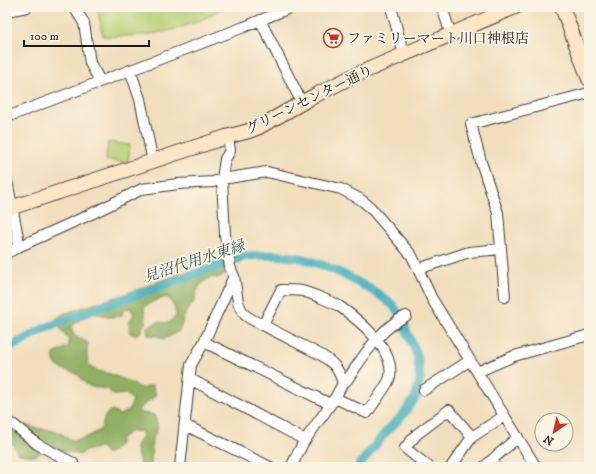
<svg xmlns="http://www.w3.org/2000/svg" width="596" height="474" viewBox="0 0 596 474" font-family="'IM FELL DW Pica','Noto Serif JP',serif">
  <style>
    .green { fill: #b6cd71; stroke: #697446 }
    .forest { fill: #90b063; stroke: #566640 }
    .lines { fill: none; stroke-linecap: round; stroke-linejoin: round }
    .canal { stroke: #40aebc; stroke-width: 9 }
    .street-casing { stroke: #3c3934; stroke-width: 12 }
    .secondary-casing { stroke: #3c3934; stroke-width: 16 }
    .street { stroke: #fff; stroke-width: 10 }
    .secondary { stroke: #fde5c5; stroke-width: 14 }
    .labels { text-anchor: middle; stroke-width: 3.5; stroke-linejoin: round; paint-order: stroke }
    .poi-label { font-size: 14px; fill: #1c1c1c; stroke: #fcf5e5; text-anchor: start }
    .street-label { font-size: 14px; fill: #1c1c1c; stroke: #fcf5e5 }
    .water-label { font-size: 15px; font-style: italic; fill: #2c5e64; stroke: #fcf5e5 }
  </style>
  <rect width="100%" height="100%" fill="#fcf5e5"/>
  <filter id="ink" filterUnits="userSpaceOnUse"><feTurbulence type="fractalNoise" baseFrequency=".025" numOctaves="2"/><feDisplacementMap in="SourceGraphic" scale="8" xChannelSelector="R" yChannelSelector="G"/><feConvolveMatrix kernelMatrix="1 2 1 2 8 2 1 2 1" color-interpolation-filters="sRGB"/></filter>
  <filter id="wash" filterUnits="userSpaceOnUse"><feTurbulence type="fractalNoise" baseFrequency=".012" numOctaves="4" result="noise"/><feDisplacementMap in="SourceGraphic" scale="16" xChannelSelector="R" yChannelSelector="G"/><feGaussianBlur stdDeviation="0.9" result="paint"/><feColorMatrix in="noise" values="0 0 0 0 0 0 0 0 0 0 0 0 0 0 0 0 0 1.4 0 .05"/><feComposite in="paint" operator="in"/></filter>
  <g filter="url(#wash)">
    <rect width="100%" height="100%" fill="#f0debc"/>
    <path class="green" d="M97,7H224C188,31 146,38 103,36Z
      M108,142L130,145L128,163L106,160Z"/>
    <path class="forest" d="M220,259L227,273L217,278L210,277L200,285L196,293L194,302L186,312L179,331L165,339L158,336L148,335L147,327L158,322L168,323L176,316L174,306L167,297L156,300L144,307L146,323L141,328V332L135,335L130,333L129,322L134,314L130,308L124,309L121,316L110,317L104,315L90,313L82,318L71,327L73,334L88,343C87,348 87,351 87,355C86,373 102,370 113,375C123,379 133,384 142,389L152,385L156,394C151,402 142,404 137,412L154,415C158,424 160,430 152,438L151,467H140C140,451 129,451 143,436L141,431L129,432L120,439V444L114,450L107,454L101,447L84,451L81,455L60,450L54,457L44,451L34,456L18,454L13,444L7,439V418L10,427L14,433L20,434L24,425C36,429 47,429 58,432C63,433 65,437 69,439C77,442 91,436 98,431C106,425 101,417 111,410L120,415L129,410L133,400L126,394L113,395L108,389C103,388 97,388 92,387C86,386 82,379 78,375C69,368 52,372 54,354L69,346L68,339L54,320L65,313L122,295L171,277L204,267Z"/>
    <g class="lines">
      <path class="canal" d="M7,349L45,328L68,319L246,256L275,255L301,258L322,265L341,273L377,293L393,305L399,314L417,354L420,380L415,398L403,415L384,434L358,467"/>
    </g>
  </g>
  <g filter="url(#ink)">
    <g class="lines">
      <defs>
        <path id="street" d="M74,7L84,23L90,63L100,81
          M391,7L404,55
          M442,7L451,35
          M7,11L27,7
          M260,20L302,103
          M130,70L140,99L153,162
          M7,117L244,27L292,7
          M226,137L229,144L230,151L225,159L222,179L225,235L230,267L234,276L238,302L241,309L245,315L251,319L321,355C335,364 338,368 343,383L335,398L303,443L291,467
          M7,181L18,237V247
          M7,253L18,247L89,215L142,189L178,184L213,182L222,179L267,172L341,189L360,199L370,207L412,256L432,299L536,467
          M418,269L469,252L501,249
          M505,297L498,213L481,162L471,124L589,93
          M263,325L281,290C288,290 295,290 302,291C310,293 332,302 339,306C359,320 395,349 390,377C389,384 372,405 367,413L335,398
          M204,342L330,404
          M477,372L514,356L589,335
          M190,379L305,440
          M343,383L347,380C364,356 379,329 406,316
          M424,390L469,361
          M7,422L14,425L37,444L73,463L72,467
          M185,425L270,467
          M180,467L191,365L204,342L234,276
          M429,467L405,448L417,434L449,410L472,437
          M451,467L472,437L504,416
          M484,467L518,437"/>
        <path id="secondary" d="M562,7L589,79
          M7,209L226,137L249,131L259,127L314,96L351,77L515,7"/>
      </defs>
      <use href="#street" class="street-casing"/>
      <use href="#secondary" class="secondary-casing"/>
      <use href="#street" class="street"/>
      <use href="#secondary" class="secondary"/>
    </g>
  </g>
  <defs>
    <symbol id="supermarket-ring" viewBox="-11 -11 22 22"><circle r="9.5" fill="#fcf5e5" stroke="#c8321e" stroke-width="1.5"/><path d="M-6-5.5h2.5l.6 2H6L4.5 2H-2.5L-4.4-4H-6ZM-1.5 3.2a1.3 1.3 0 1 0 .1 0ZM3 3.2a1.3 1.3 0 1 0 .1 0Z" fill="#c8321e"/></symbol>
  </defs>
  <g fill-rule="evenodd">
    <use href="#supermarket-ring" x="322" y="27" width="22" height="22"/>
  </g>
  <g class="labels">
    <g class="poi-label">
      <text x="347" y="43">ファミリーマート川口神根店</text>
    </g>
    <g class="street-label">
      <text transform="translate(309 99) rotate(-26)" y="5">グリーンセンター通り</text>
    </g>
    <g class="water-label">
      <text transform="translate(194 261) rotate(-18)" y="5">見沼代用水東縁</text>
    </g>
  </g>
  <rect width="596" height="474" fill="none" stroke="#fcf5e5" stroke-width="24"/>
  <g transform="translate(554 432) rotate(214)"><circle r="19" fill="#fcf5e5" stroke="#a29e95"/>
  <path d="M0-3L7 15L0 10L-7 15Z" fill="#c8321e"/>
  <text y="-6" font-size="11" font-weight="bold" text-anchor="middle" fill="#1c1c1c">N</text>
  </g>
  <path d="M24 40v6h125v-6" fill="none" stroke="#1c1c1c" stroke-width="2"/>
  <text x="30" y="40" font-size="12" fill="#1c1c1c" stroke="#fcf5e5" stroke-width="3" paint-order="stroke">100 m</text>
</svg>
